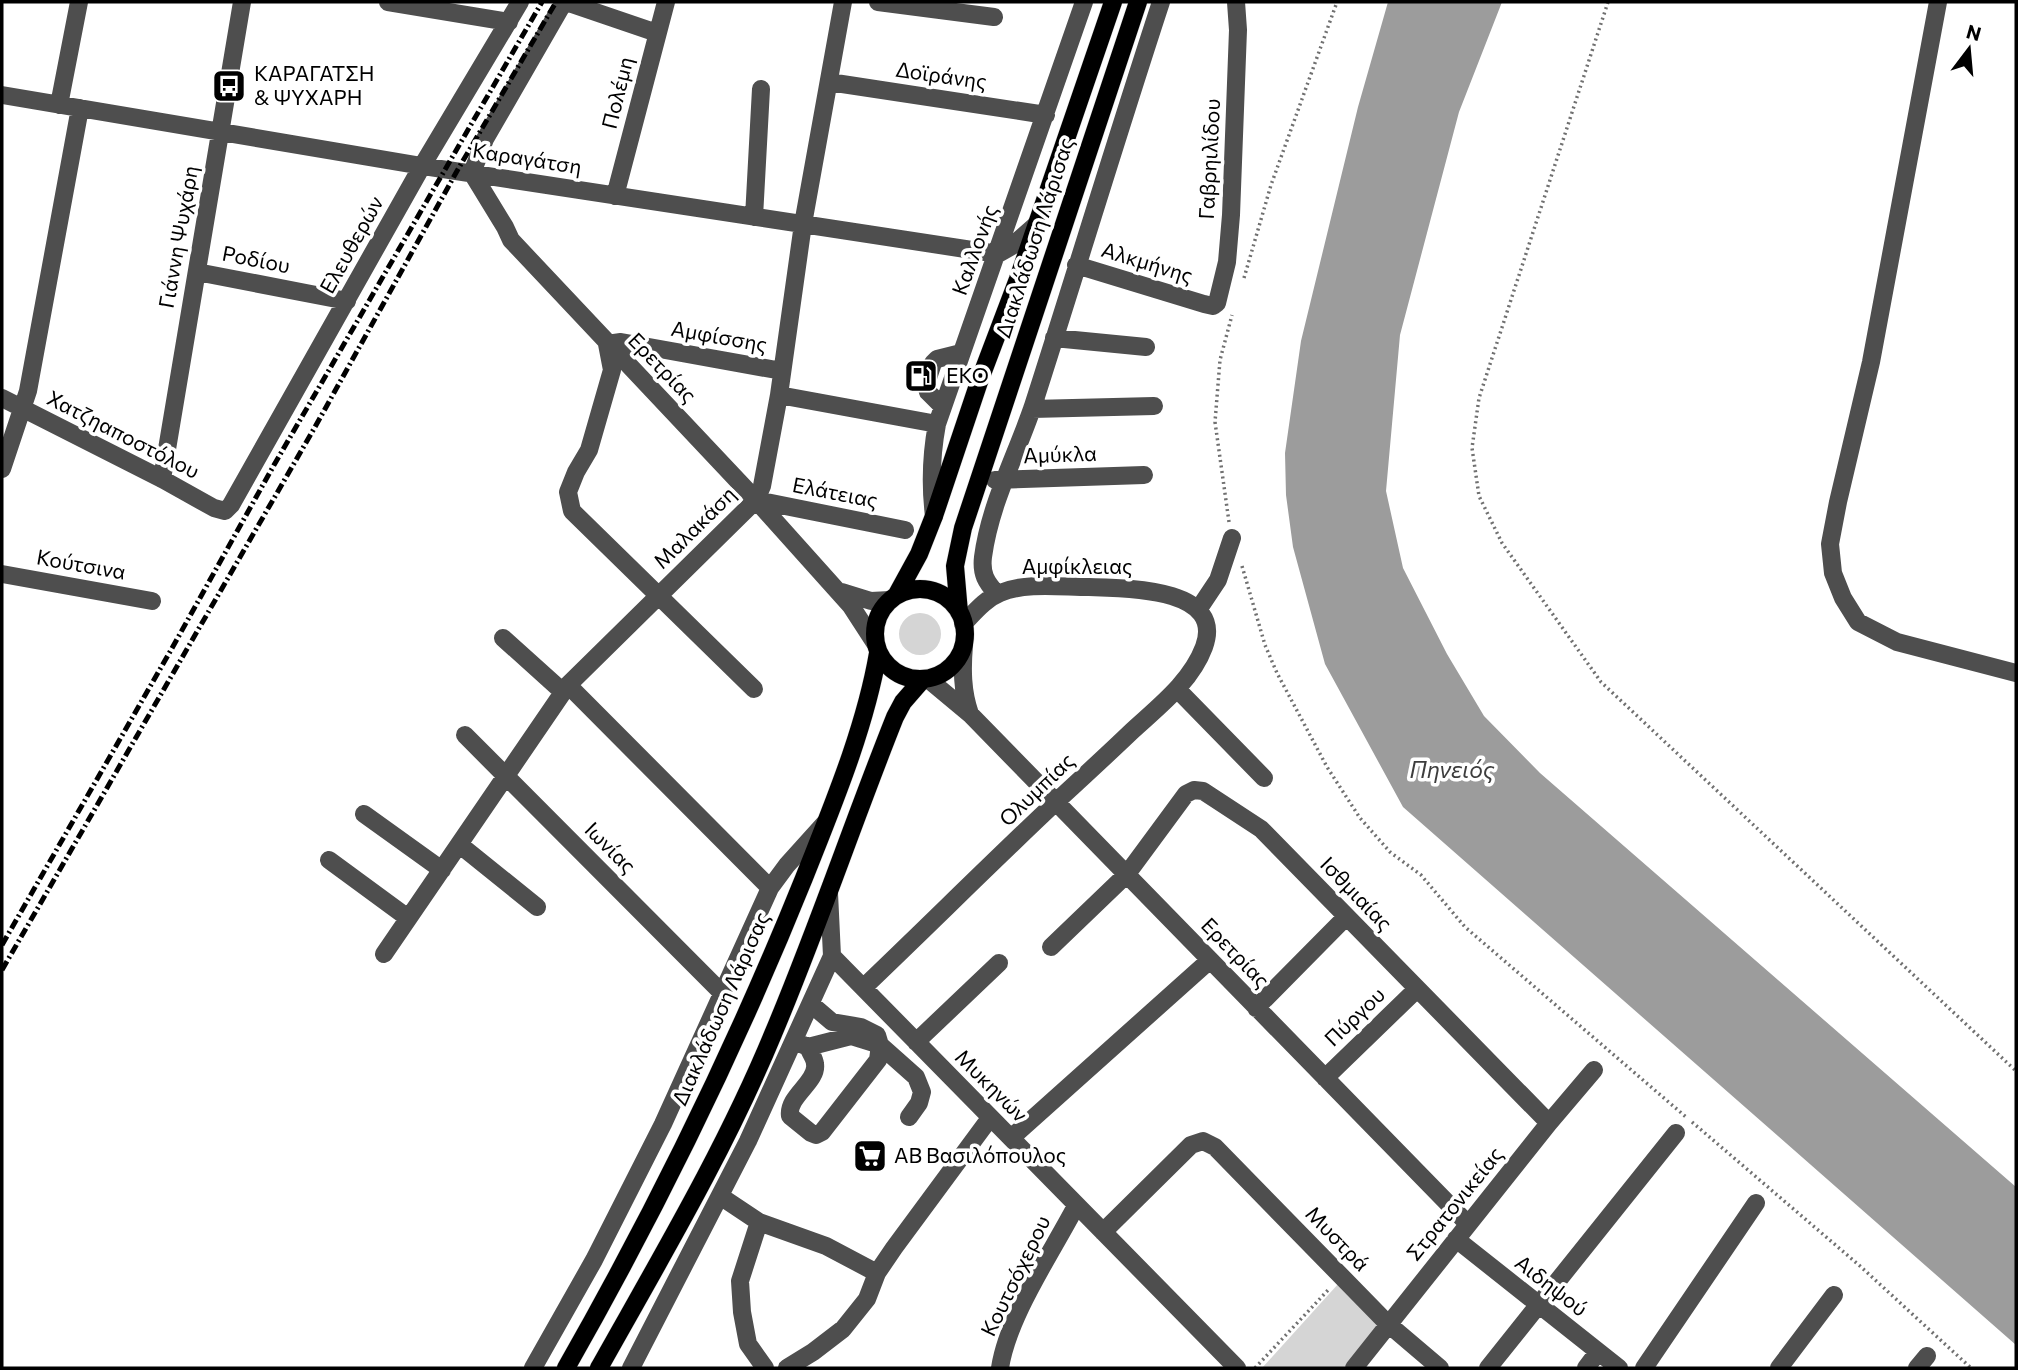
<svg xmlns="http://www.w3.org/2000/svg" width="2018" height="1370" viewBox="0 0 2018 1370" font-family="Commissioner,sans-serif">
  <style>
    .green { fill: #d5d5d5 }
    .water { fill: #9c9c9c }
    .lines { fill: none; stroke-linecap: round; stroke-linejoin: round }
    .major-casing { stroke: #dbdbdb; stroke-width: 19 }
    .path { stroke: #707070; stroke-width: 3.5; stroke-dasharray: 2 3.5; stroke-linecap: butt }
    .minor { stroke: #4e4e4e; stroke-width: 18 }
    .major { stroke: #000; stroke-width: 18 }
    .rail { stroke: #000; stroke-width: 5; stroke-dasharray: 10 3.5 2 3.5; stroke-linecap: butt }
    .labels { text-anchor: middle; stroke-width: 7; stroke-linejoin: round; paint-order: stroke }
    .poi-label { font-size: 21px; fill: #000; stroke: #fff; text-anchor: start }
    .street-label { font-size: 21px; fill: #000; stroke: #fff }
    .water-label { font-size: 23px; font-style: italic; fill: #3d3d3d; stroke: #fff }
  </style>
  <rect width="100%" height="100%" fill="#fff"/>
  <path class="green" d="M899 634a21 21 0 1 1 42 0a21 21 0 1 1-42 0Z
    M1339,1283L1379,1324L1344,1368H1262Z"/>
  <path class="water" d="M1388,2H1502L1459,112L1400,335L1386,491L1403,568L1447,654L1484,716L1540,773L2016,1187V1345L1403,807L1325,664L1293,547L1286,495L1285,453L1301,341L1358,107Z"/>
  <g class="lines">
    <defs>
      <path id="major" d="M875 634a45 45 0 1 1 90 0a45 45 0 1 1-90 0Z
        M896,596L919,554L934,516L979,382L1018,279L1113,2
        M959,612L955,566L963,528L1138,2
        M566,1368C656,1210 736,1047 804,878C832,807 865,729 878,653
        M599,1368C660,1259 725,1150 773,1034C817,930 853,822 895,717L903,702L923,679"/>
    </defs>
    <use href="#major" class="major-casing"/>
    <path class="path" d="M1608,2L1479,398L1472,448L1479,496L1502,543L1601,682L2016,1071
      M1244,278L1271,185L1337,2
      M1229,522L1215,422L1220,360L1232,315
      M1242,566L1265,645L1277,673L1327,767L1360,818L1390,852L1421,875L1465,927L1686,1117
      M1692,1122L1860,1266L1971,1368
      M1255,1368L1330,1288"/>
    <path class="minor" d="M388,2L509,22
      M566,2L657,33
      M878,2L994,17
      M1938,2L1871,362L1838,502L1830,544L1833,573L1843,598L1858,622L1897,642L2016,673
      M829,82L1046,115
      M2,95L422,166L998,254L1012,246L1037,224
      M59,105L79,2
      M472,173L505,227L511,240L756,500L851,606L875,643
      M472,173L485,139L564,2
      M615,196L666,2
      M754,217L761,89
      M1076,265L1204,304L1213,306L1217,303L1227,262L1231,215L1238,30L1236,2
      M197,272L347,301
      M1054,338L1146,347
      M779,395L937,424
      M2,398L162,479L214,508L225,511L231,505L422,166L520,2
      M943,407L928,392L926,384L933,363L937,359L961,353
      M1032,409L1154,406
      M2,469L28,391L80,108
      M162,479L242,2
      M995,480L1144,475
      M756,500L905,530
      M934,516C930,484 931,456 937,424L1084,2
      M2,574L152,601
      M842,592L871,601L890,600
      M997,594C986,582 981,574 983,557C990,504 1016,456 1033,406C1076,272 1117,136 1161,2
      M1198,610L1218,580L1232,538
      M503,638L563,692
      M964,645C962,669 962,691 970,714
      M928,679L970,714L1468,1224
      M568,685L770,888
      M754,689L572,511L568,492L576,472L589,450L612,370L607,344L621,342L782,371
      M1177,689L1264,778
      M465,735L723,994
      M364,814L442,870
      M460,845L537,907
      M329,860L408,918
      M1051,947L1127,874L1186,794L1194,790L1203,791L1261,829L1549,1123
      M384,954L568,685L756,500L762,486L779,395L803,224L843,2
      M832,956L1237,1368
      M864,987C929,925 993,861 1058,800C1083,777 1108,754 1132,731C1158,707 1191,682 1204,647C1226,587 1124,588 1089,587C1061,587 1026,582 1000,593C985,599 974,613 963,624
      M1256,1008L1346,917
      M794,1041L808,1047C810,1052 815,1059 815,1064C818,1082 787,1096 790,1116L811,1133L816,1135L822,1132L878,1060L880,1045L877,1035L861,1027L832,1022L811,1004
      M916,1042L999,963
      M808,1047L851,1036L880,1045L916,1077L922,1092L919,1103L909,1117
      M1325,1078L1417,989
      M1011,1138L1210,960
      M720,1196L759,1222L826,1246L877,1273
      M759,1222L740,1281L742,1312L748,1344L765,1368
      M1103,1232L1191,1145L1203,1141L1215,1147L1387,1323L1440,1368
      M1456,1239L1619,1368
      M533,1368L594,1260L663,1124L770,888L787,865L824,824
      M631,1368L748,1141L832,956L829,893
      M787,1368L813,1352L843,1329L867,1299L877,1273L894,1248L990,1118
      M1000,1368C1008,1316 1051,1254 1076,1206
      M1354,1368L1549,1123L1594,1070
      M1488,1368L1676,1133
      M1586,1368L1598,1352
      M1644,1368L1756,1203
      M1779,1368L1834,1295
      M1917,1368L1927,1356"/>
    <use href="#major" class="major"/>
    <path class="rail" d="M2,945L171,650L274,465L542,2
      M2,970L315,427L457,171L556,2"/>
  </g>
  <defs>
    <symbol id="bus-square" viewBox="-11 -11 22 22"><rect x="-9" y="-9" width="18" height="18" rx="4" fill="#000" stroke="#fff"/><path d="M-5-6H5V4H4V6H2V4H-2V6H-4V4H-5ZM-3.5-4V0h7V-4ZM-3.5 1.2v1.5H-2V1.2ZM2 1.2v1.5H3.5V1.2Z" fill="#fff"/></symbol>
    <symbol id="fuel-square" viewBox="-11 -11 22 22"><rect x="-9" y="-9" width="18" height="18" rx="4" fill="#000" stroke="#fff"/><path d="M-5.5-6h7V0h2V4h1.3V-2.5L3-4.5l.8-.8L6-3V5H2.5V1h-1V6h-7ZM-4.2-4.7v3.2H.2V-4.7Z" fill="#fff"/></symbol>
    <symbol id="supermarket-square" viewBox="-11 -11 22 22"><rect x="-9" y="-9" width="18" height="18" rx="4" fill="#000" stroke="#fff"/><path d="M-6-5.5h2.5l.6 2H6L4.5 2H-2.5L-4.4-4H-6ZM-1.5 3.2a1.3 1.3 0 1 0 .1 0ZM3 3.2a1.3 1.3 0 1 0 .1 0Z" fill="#fff"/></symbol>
  </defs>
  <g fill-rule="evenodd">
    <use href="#bus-square" x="210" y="67" width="38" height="38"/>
    <use href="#fuel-square" x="902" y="357" width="38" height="38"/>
    <use href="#supermarket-square" x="851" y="1137" width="38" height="38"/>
  </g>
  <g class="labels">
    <g class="poi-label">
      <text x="254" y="81">ΚΑΡΑΓΑΤΣΗ<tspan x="254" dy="24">&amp; ΨΥΧΑΡΗ</tspan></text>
      <text x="946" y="383">EKO</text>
      <text x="894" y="1163">ΑΒ Βασιλόπουλος</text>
    </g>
    <g class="street-label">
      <text transform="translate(941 76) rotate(8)" y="7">Δοϊράνης</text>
      <text transform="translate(618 93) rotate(-76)" y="7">Πολέμη</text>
      <text transform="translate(527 159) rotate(9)" y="7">Καραγάτση</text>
      <text transform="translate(1210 159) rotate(-87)" y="7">Γαβρηιλίδου</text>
      <text transform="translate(179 237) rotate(-80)" y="7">Γιάννη Ψυχάρη</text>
      <text transform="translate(1035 238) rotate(-72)" y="7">Διακλάδωση Λάρισας</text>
      <text transform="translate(352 245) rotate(-61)" y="7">Ελευθερών</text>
      <text transform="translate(975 250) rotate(-70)" y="7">Καλλoνής</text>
      <text transform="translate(256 260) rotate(11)" y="7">Ροδίου</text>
      <text transform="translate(1147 263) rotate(17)" y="7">Αλκμήνης</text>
      <text transform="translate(719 337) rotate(10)" y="7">Αμφίσσης</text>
      <text transform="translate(662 368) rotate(46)" y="7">Ερετρίας</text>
      <text transform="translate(123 435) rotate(27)" y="7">Χατζηαποστόλου</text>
      <text transform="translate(1060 455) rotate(-2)" y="7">Αμύκλα</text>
      <text transform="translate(835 493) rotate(11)" y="7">Ελάτειας</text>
      <text transform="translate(695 528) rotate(-45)" y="7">Μαλακάση</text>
      <text transform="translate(81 565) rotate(10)" y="7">Κούτσινα</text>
      <text x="1077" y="574">Αμφίκλειας</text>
      <text transform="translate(1037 790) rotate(-44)" y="7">Ολυμπίας</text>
      <text transform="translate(610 848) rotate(45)" y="7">Ιωνίας</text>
      <text transform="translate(1356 894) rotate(46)" y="7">Ισθμιαίας</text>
      <text transform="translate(1235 953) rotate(46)" y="7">Ερετρίας</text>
      <text transform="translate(721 1009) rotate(-66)" y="7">Διακλάδωση Λάρισας</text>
      <text transform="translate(1355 1017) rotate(-44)" y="7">Πύργου</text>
      <text transform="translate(991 1086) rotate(45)" y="7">Μυκηνών</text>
      <text transform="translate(1455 1204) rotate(-51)" y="7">Στρατονικείας</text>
      <text transform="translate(1337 1239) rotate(46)" y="7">Μυστρά</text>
      <text transform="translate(1016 1276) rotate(-64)" y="7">Κουτσόχερου</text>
      <text transform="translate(1551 1286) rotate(38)" y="7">Αιδηψού</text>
    </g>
    <g class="water-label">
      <text x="1452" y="778">Πηνειός</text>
    </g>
  </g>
  <rect width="2018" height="1370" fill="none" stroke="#000000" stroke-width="7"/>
  <g transform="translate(1969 49) rotate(16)" stroke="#ffffff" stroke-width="5" paint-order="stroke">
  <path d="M0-5L12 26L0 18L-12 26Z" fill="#000000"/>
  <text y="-10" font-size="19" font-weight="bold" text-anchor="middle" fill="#000000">N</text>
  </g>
</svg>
